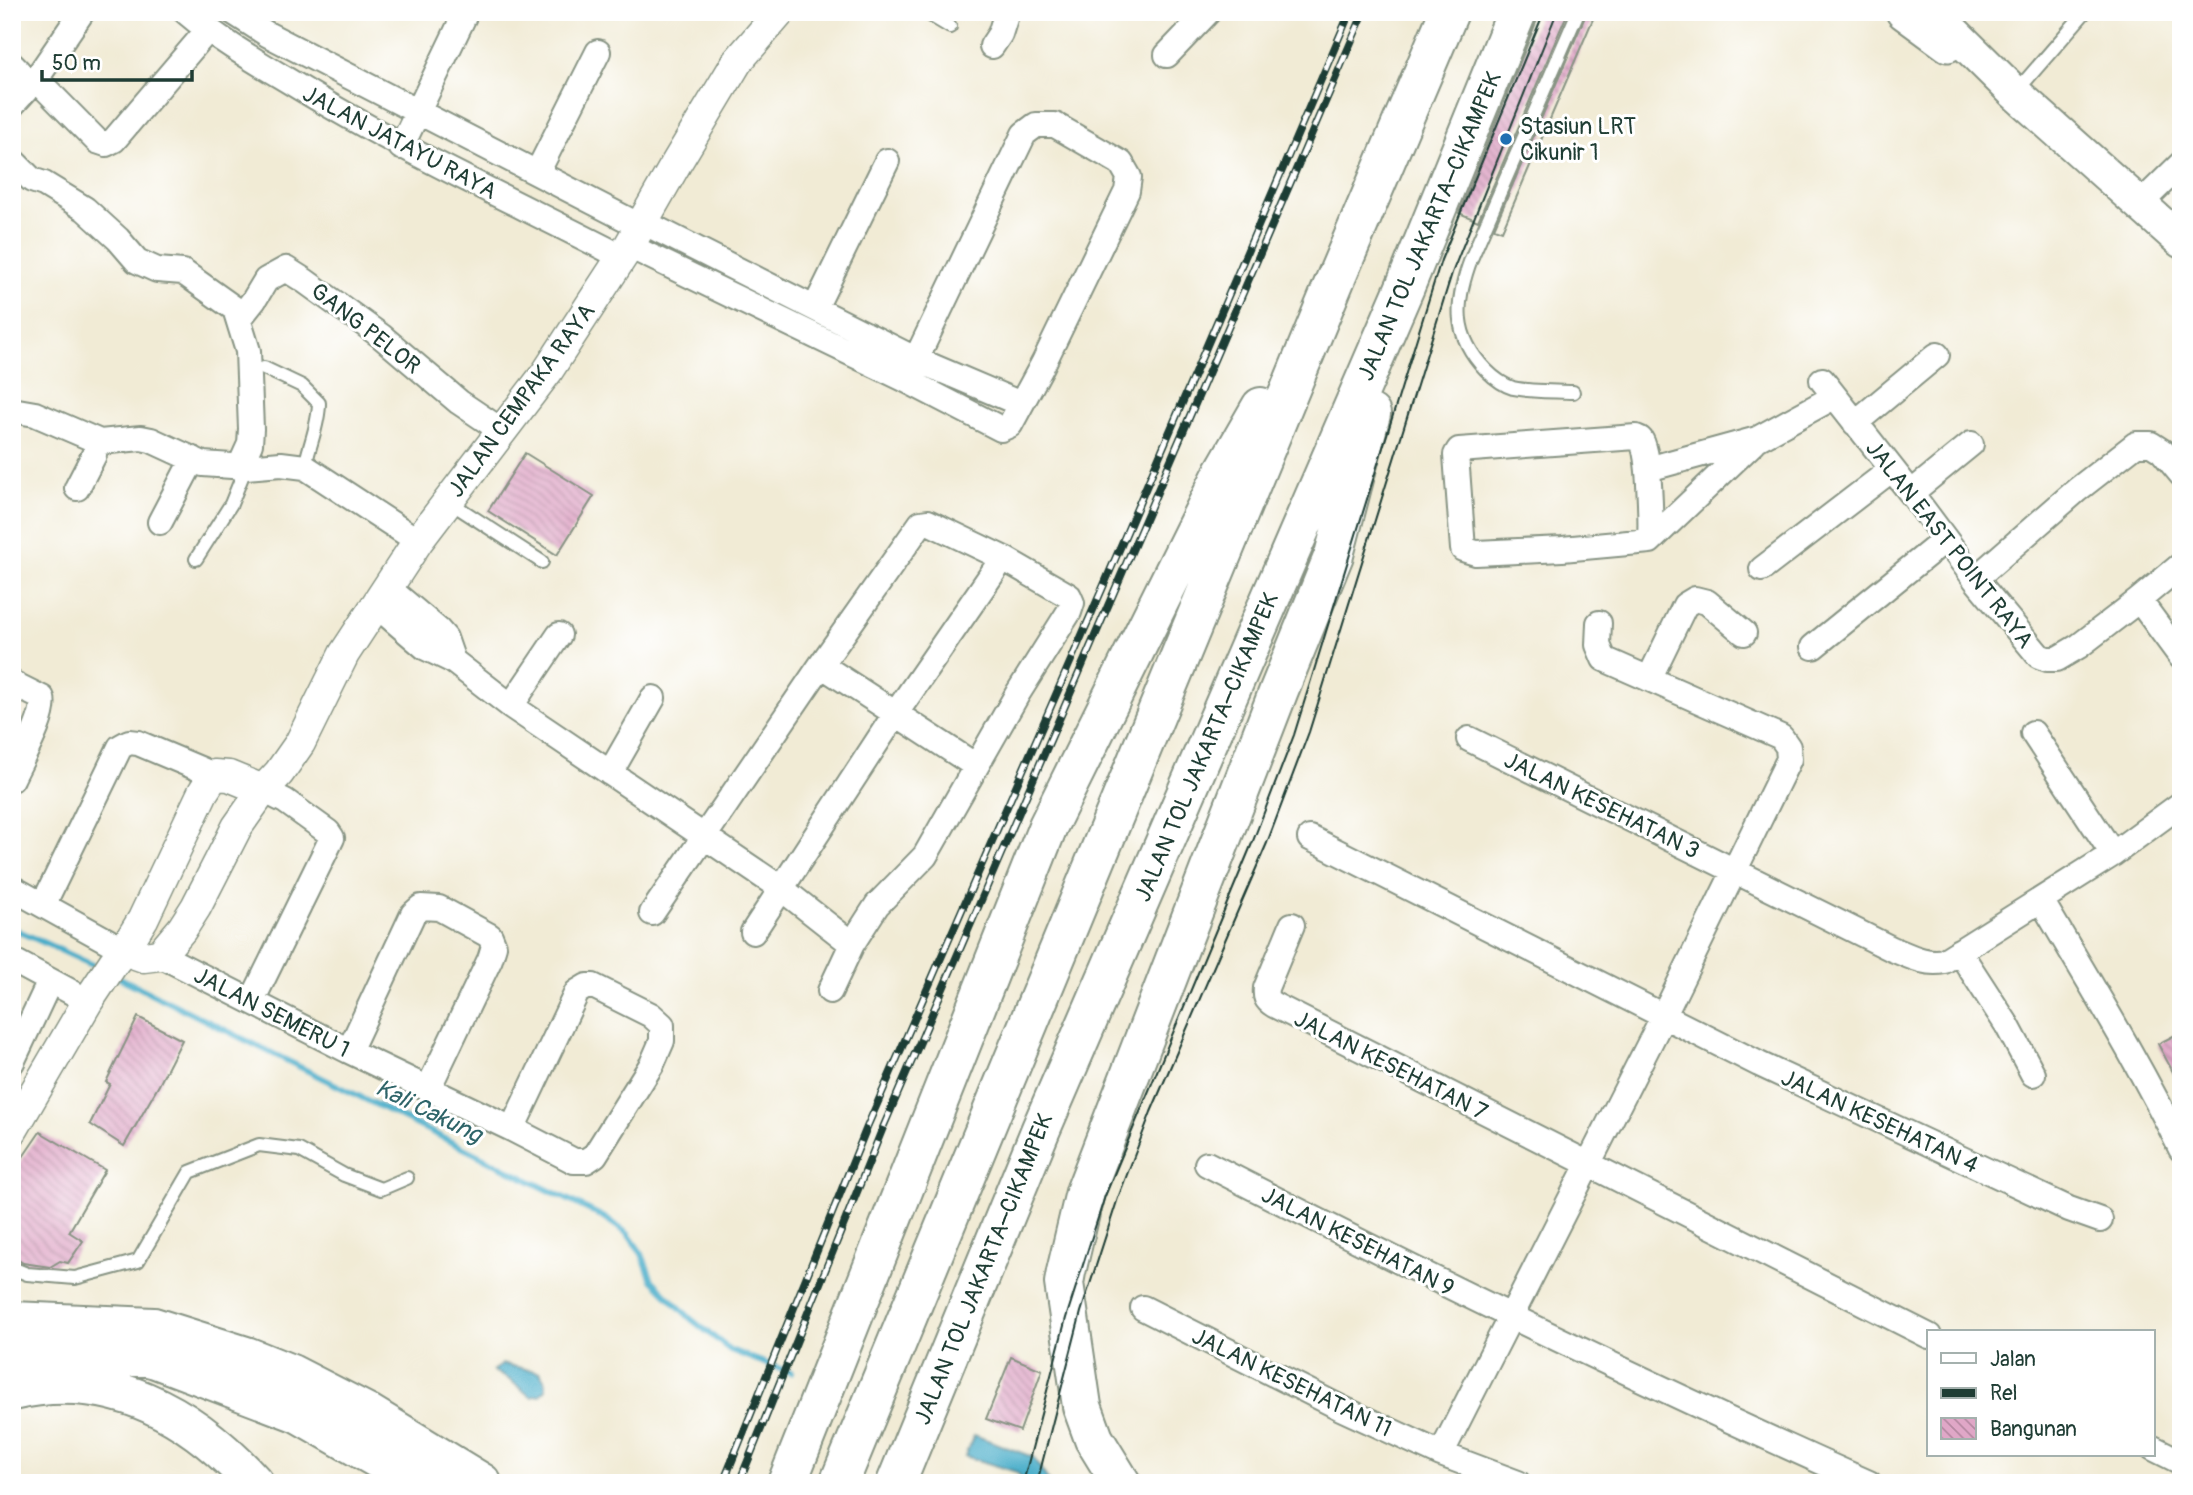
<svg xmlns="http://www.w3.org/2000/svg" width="2193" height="1495" viewBox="0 0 2193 1495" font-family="Pangolin,sans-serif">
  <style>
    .water { fill: #4aadc9; stroke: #34757e; stroke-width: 2 }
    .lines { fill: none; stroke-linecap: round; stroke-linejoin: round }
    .stream { stroke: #4aadc9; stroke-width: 6 }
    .building { fill: url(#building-back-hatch) }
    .service-casing { stroke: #889484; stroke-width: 16 }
    .minor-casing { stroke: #889484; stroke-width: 28 }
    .tertiary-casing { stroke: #889484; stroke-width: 33 }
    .secondary-casing { stroke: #889484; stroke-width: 37 }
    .motorway-casing { stroke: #889484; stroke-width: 42 }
    .service { stroke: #fff; stroke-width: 12 }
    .minor { stroke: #fff; stroke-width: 24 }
    .tertiary { stroke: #fff; stroke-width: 30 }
    .secondary { stroke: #fff; stroke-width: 33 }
    .motorway { stroke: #fff; stroke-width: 38 }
    .tram { stroke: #1f3d34; stroke-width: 2 }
    .rail-casing { stroke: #1f3d34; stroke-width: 8 }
    .rail { stroke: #fff; stroke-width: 5; stroke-dasharray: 16; stroke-linecap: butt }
    .poi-dot { fill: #1f6fb2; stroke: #fff; stroke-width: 2.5 }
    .labels { text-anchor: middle; stroke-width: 6; stroke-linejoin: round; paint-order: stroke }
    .poi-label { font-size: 23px; fill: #1f3d34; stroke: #fff; text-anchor: start }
    .street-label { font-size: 23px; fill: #1f3d34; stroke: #fff }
    .water-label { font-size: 24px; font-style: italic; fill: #2e6468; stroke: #fff }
  </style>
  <defs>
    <pattern id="building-back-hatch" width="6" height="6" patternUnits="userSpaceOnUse" patternTransform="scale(1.75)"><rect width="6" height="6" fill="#e0a7c7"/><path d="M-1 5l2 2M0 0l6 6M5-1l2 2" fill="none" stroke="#b589a2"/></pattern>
  </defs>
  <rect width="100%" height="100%" fill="#fff"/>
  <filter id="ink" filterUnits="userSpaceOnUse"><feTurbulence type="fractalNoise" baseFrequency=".0143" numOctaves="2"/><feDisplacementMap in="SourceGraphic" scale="14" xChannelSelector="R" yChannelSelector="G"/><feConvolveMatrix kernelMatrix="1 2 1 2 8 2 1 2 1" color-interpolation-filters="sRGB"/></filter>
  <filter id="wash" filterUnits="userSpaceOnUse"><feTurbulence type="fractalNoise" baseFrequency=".00686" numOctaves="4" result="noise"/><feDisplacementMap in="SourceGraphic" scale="28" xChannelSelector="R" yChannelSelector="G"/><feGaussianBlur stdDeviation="1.57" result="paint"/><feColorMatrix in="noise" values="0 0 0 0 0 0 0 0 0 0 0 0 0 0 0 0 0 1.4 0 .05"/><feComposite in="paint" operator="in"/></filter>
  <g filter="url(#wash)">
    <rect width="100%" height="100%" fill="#f1ebd5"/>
    <path class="water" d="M502,1364L540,1372L545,1381L546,1389L540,1395L531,1397L510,1380L493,1371Z
      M974,1435L1033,1457L1050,1483H1026L1017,1472L965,1456Z"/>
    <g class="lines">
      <path class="stream" d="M12,928L99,968
        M116,976L605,1218L628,1234L642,1254L652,1280L691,1319L730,1350L791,1373"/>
    </g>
    <g id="blocks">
      <path class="building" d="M1538,12H1568L1478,221L1459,213L1537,20Z
        M1587,12H1596L1502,231L1494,228Z
        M525,453L594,496L557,555L488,511Z
        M138,1017L182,1040L159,1085L124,1146L90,1124L110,1084L106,1082Z
        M2181,1032V1087L2158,1044Z
        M40,1132L105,1170L69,1232L83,1241L68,1263L60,1261L50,1267L23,1263L12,1256V1173Z
        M1011,1357L1042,1370L1020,1431L986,1419Z"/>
    </g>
  </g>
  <g filter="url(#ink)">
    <use href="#blocks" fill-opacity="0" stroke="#889484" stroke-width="2"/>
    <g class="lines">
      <defs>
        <path id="service" d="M925,12L950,27
          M2015,93L2085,12
          M264,368L302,386L319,403C319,425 309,445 305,467
          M1573,392C1554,391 1532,392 1513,388C1503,385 1493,377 1486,370C1452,335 1455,302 1471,259L1578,12
          M448,501L542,562
          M196,559L231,504L246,467
          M12,1268L27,1274L75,1278L138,1261L190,1172L259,1145L299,1150L344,1175L381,1189L407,1178"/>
        <path id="minor" d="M186,12C220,41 259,63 297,86C402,150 513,201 622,257
          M233,12L267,34L640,226
          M992,46L1000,34L1007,12
          M1167,55L1208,12
          M12,65L18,71
          M36,79L97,141L106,144L114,140L207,31
          M12,105L36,79L82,12
          M401,147L466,12
          M12,160L32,180L44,184L85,209L118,239L137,261L157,270L183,272L235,309L248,351L251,429L250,444L240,466
          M537,173L598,52
          M2139,205L2181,164
          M643,222L915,359L1021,404
          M629,246L906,380L1001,429L1010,425L1043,364L1127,191L1129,177L1121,163L1055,125H1036L1024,134L906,380
          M815,308L887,161
          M239,319L254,300L266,280L286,269L305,281L381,336L459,402L502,431
          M1822,380L1911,493L1975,579L2039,656L2047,659H2057L2079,646L2139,600L2181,565
          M12,410L35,414L100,442L141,438L151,440L203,464L246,467L281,464L305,467L418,541
          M1855,423L1937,355
          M1636,437C1638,438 1640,438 1641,440C1650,450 1651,524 1650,541L1562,549L1476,553L1463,549L1456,455L1459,450Z
          M1648,469L1757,439L1834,397
          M77,488L94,455
          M1911,493L1971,444
          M160,522L193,459
          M1650,541L1754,442
          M1762,569L1891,470
          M1975,579L2077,490L2136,444H2151L2162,451L2181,474
          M388,588L438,630L445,638L453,661
          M2139,600L2181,657
          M377,606L426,648L453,661L511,706L782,889L852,944
          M1813,647L1945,540
          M821,665L976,766
          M1649,679L1685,605L1695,599L1707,602L1744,633
          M12,683L42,698C47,716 20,761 12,779
          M511,706L559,635
          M2033,733L2113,854
          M1469,739L1892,949C1910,956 1925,965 1944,961L2113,854L2181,804
          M610,773L653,698
          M1310,838L1759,1064L2069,1209L2100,1220
          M12,888L124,950
          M2041,900C2089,982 2140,1064 2181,1149
          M43,905L120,747L129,742L138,743L214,775
          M652,913L821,665L921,523L928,522L1003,558L1069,596L1072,603L1069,612L1018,693L925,856L877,905L852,944L830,991
          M1292,925L1266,988C1265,997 1266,1000 1274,1005L1929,1336
          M753,932L896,713L1003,558
          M1959,951L2007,1025L2033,1074
          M160,955L349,1051L512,1129L574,1161H586L595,1155L652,1064L662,1041V1025L651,1015L593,986H587L577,992L512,1129
          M12,960L88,1001
          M252,1001L332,838L328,832L285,801L263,790
          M349,1051L413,914L421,907L439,908L490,936L494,946L490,959L428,1089
          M12,1062L50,981
          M1207,1164C1425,1276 1645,1384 1869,1483
          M1143,1308L1341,1408L1441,1454L1518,1483
          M2153,1448L2181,1462
          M1441,1454L1663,1017L1789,759L1788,747L1781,737L1604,659L1598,645L1599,623"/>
        <path id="tertiary" d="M124,950L144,957L160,955L182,929L196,907L237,827L263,790L279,773L300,743L344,654L418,541L547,372L629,246L677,162L737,62L780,12
          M12,1131L88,1001L114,962L124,950L143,919L203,792L214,775L229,776L263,790"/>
        <path id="secondary" d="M1903,12L1948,45
          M1933,12L2015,93L2181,241"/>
        <path id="motorway" d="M12,1321L154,1327L246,1356L291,1374L369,1414L482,1483
          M12,1356L148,1357L156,1359L298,1413L420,1483
          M12,1391C109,1368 190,1412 254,1483
          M787,1483L1048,826L1223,473L1261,407
          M839,1483L1336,278L1449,12
          M896,1483L1041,1129L1405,287L1517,12
          M1121,1483L1094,1439L1082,1406L1064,1283L1066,1272L1085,1192L1279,690L1334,555L1371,414"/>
      </defs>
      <use href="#service" class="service-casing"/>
      <use href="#minor" class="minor-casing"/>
      <use href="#tertiary" class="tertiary-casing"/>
      <use href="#secondary" class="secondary-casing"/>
      <use href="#motorway" class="motorway-casing"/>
      <use href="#service" class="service"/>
      <use href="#minor" class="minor"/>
      <use href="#tertiary" class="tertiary"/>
      <use href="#secondary" class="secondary"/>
      <use href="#motorway" class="motorway"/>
      <path class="tram" d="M1023,1483L1066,1318L1105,1196L1253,841L1294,735L1441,260L1544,12
        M1037,1483L1081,1312L1118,1198L1151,1112L1267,843L1309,732L1452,273L1557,12"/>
      <defs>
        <path id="rail" d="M723,1483L867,1127L1107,578L1350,12
          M739,1483L882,1130L1364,12"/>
      </defs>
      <use href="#rail" class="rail-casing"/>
      <use href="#rail" class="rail"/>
    </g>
  </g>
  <circle class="poi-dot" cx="1506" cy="139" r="7"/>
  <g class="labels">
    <g class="poi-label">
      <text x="1520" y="134">Stasiun LRT<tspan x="1520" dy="26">Cikunir 1</tspan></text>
    </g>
    <g class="street-label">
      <text transform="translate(400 142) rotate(28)" y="8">JALAN JATAYU RAYA</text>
      <text transform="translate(1429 226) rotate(-67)" y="8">JALAN TOL JAKARTA–CIKAMPEK</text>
      <text transform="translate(366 328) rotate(38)" y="8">GANG PELOR</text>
      <text transform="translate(521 400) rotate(-54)" y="8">JALAN CEMPAKA RAYA</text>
      <text transform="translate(1950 544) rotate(52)" y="8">JALAN EAST POINT RAYA</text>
      <text transform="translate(1206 747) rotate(-67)" y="8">JALAN TOL JAKARTA–CIKAMPEK</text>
      <text transform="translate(1602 805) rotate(26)" y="8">JALAN KESEHATAN 3</text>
      <text transform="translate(272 1012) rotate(27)" y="8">JALAN SEMERU 1</text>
      <text transform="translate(1391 1065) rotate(27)" y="8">JALAN KESEHATAN 7</text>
      <text transform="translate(1880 1121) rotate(25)" y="8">JALAN KESEHATAN 4</text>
      <text transform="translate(1358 1241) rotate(27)" y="8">JALAN KESEHATAN 9</text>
      <text transform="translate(983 1269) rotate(-68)" y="8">JALAN TOL JAKARTA–CIKAMPEK</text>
      <text transform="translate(1292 1382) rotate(26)" y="8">JALAN KESEHATAN 11</text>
    </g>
    <g class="water-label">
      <text transform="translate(429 1111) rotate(26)" y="8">Kali Cakung</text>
    </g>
  </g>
  <rect width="2193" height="1495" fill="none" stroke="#fff" stroke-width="42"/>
  <rect x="1927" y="1330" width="228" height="126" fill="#ffffff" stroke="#a5b1ae" stroke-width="2"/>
  <rect x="1941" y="1353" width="35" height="10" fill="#ffffff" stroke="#a5b1ae" stroke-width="2"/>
  <text x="1990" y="1366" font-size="21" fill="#1f3d34">Jalan</text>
  <rect x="1941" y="1388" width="35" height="10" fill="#1f3d34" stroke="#a5b1ae" stroke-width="2"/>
  <text x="1990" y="1400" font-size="21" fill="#1f3d34">Rel</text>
  <rect x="1941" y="1418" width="35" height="21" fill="url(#building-back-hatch)" stroke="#a5b1ae" stroke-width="2"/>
  <text x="1990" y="1436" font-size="21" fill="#1f3d34">Bangunan</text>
  <path d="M42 70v10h150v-10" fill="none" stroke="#1f3d34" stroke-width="3.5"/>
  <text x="52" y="70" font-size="21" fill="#1f3d34" stroke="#ffffff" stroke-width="5" paint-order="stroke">50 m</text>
</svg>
